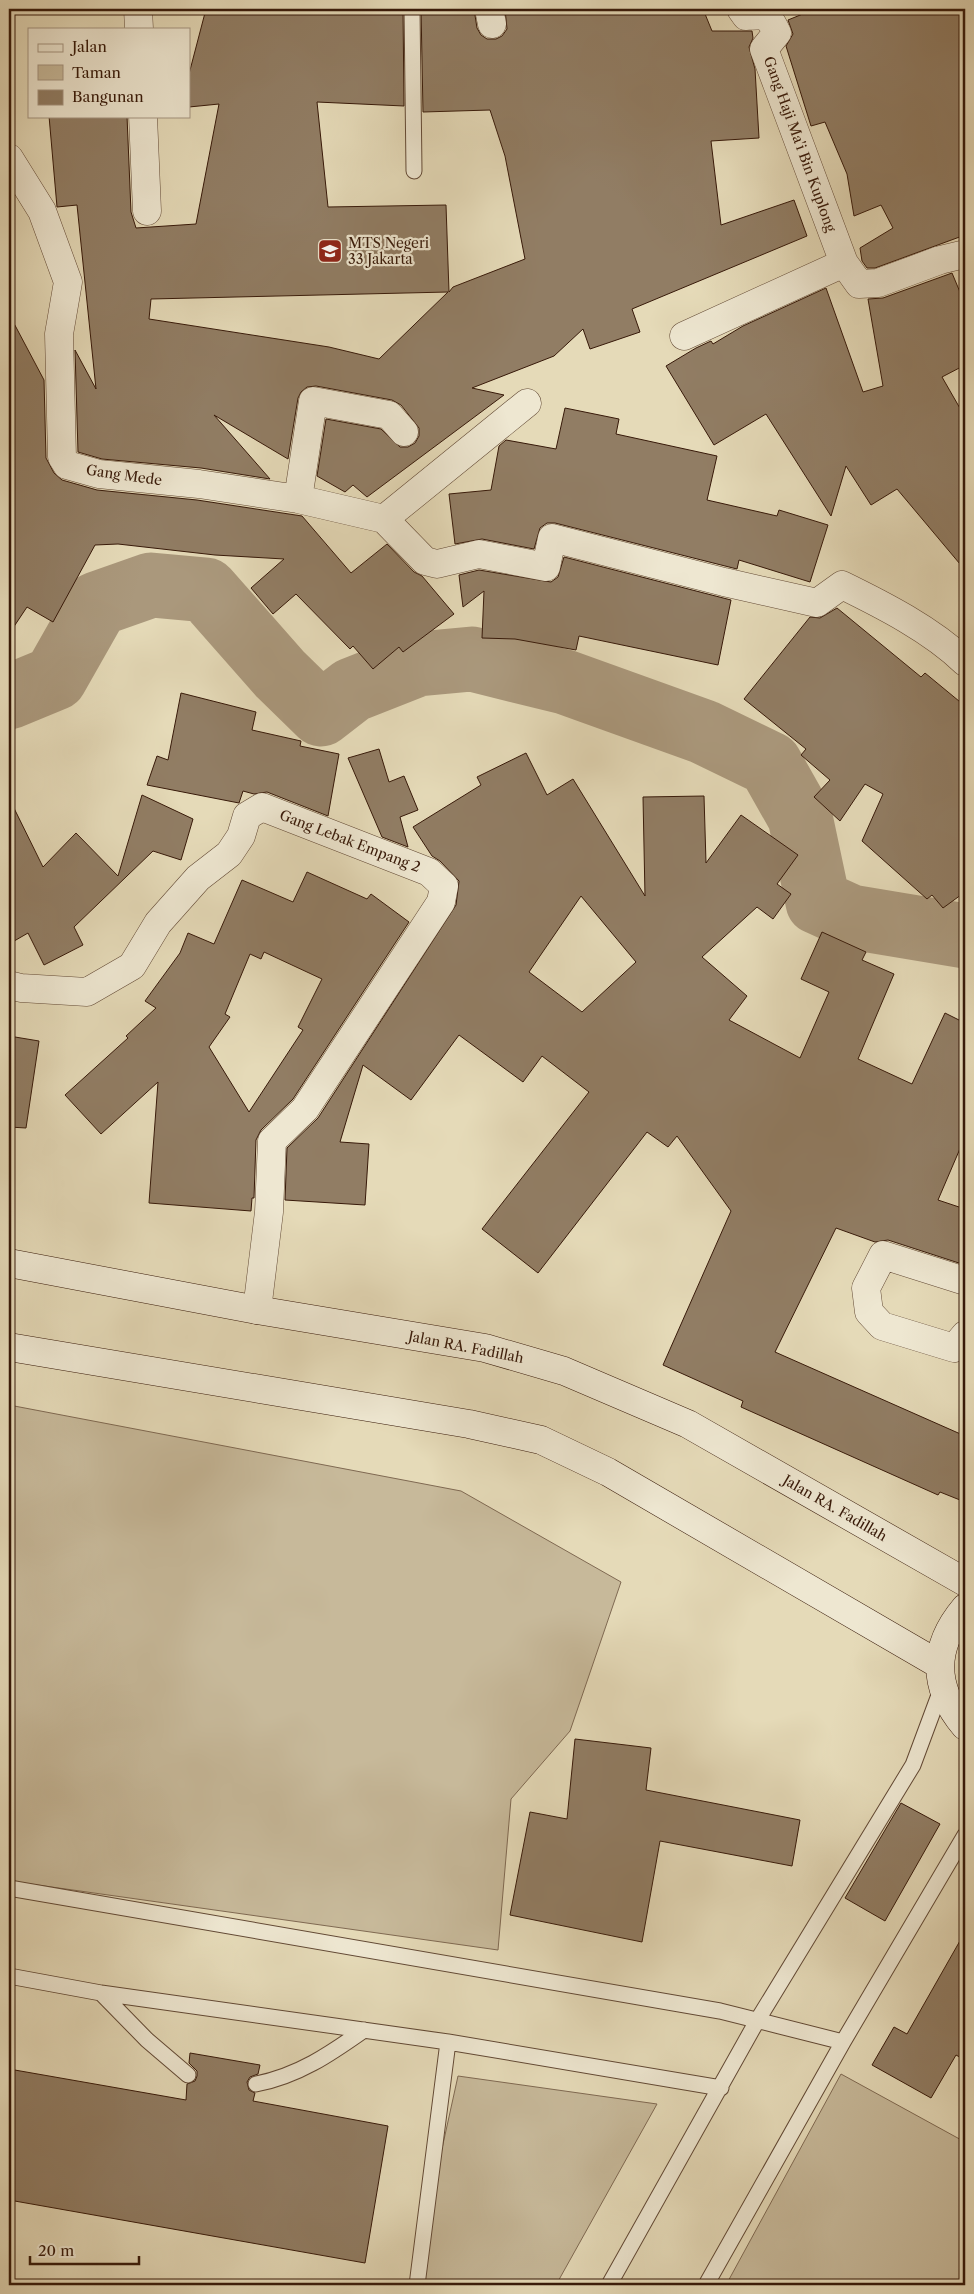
<svg xmlns="http://www.w3.org/2000/svg" width="974" height="2294" viewBox="0 0 974 2294" font-family="'Libre Caslon Text',serif">
  <style>
    .green { fill: #c7b99a; stroke: #7f6952 }
    .lines { fill: none; stroke-linecap: round; stroke-linejoin: round }
    .river { stroke: #aa987c; stroke-width: 65 }
    .building { fill: #917d64; stroke: #371909; fill-rule: evenodd }
    .lane-casing { stroke: #624935; stroke-width: 17 }
    .street-casing { stroke: #624935; stroke-width: 29 }
    .secondary-casing { stroke: #371909; stroke-width: 29 }
    .lane { stroke: #eee7d1; stroke-width: 15 }
    .street { stroke: #eee7d1; stroke-width: 28 }
    .secondary { stroke: #eee7d1; stroke-width: 28 }
    .labels { text-anchor: middle; stroke-width: 4.5; stroke-linejoin: round; paint-order: stroke }
    .street-label { font-size: 14px; fill: #371909; stroke: #eee7d1 }
    .poi-label { font-size: 14px; fill: #371909; stroke: #eee7d1; text-anchor: start }
  </style>
  <rect width="100%" height="100%" fill="#e5dab8"/>
  <filter id="stains"><feTurbulence type="fractalNoise" baseFrequency=".004" numOctaves="4"/><feColorMatrix values="0 0 0 0 .2 0 0 0 0 .09 0 0 0 0 .02 0 0 0 .5 -.17"/></filter>
  <radialGradient id="worn" r=".72"><stop offset=".6" stop-color="#630" stop-opacity="0"/><stop offset="1" stop-color="#630" stop-opacity=".3"/></radialGradient>
  <path class="green" d="M9,1405L461,1491L621,1582L570,1731L511,1799L498,1950L9,1881Z
    M841,2074L965,2142V2285H726Z
    M458,2076L657,2104L556,2285H412Z"/>
  <g class="lines">
    <path class="river" d="M9,697L55,678L97,604L151,585L206,590L280,674L321,714L352,690L418,664L472,659L565,682L704,732L770,764L800,817L818,902L851,917L965,936"/>
  </g>
  <path class="building" d="M206,9H403L404,106L317,102L328,207L446,205L449,292L453,287L525,259L505,156L490,110L423,112L421,9H474L477,28L481,35L487,39H496L502,36L507,29L505,9H703L712,31H752L753,38L749,47L755,69L759,138L711,141L721,225L794,200L807,236L632,309L640,332L590,349L583,329L554,356L472,388L504,395L367,497L353,485L345,492L317,476L326,419L381,429L400,447H408L415,443L419,436V428L401,405L392,400L316,386L307,387L301,392L298,398L288,459L214,415L270,479L201,468L102,459L78,452L75,350L96,389L77,205L57,207L49,116H127L131,212L136,228L196,224L219,104L189,107V74ZM448,292L379,359L329,347L149,319L151,299Z
    M815,9H965V235L875,268H867L862,261L860,248L893,228L881,205L854,216L847,174L825,122L811,126L786,46L793,34L788,20Z
    M952,273L965,304V365L942,377L965,417V570L897,489L871,505L846,466L831,516L766,414L714,445L666,366L696,348L711,341L713,344L743,326L826,288L863,392L883,386L868,299L883,298Z
    M9,314L44,380L46,458L54,473L62,480L97,490L197,500L302,516L351,573L387,544L414,572L422,576L454,614L403,652L399,647L373,669L353,646L350,649L296,594L273,614L251,588L284,559L215,555L118,544L95,545L53,622L27,607L9,634Z
    M565,408L619,419L616,434L717,456L707,500L777,516L779,510L828,525L810,582L739,560L737,569L555,523H547L540,528L534,549L482,539L455,544L449,494L491,490L499,446L506,440L556,449Z
    M564,557L731,600L718,665L579,636L576,650L515,639L482,638L484,591L463,607L459,575L479,570L551,582L558,577Z
    M837,608L921,677L925,673L965,706V892L943,908L932,895L927,899L862,841L883,794L865,784L840,821L814,797L830,780L801,755L806,749L744,699L810,617L820,618Z
    M181,693L256,712L252,730L301,741L300,746L339,754L328,816L267,792L254,794L243,791L239,803L147,785L157,756L168,760Z
    M379,749L389,782L404,776L418,810L400,817L408,847L382,837L348,758Z
    M526,753L547,795L573,779L645,896L643,797L704,796L706,863L741,815L798,855L777,884L791,894L773,919L757,907L702,957L747,996L729,1020L800,1058L829,992L801,979L822,932L866,952L862,960L894,974L858,1059L912,1084L945,1013L965,1023V1137L938,1200L965,1209V1265L888,1240L875,1242L836,1228L775,1352L965,1436V1502L940,1492L938,1495L741,1407L743,1401L663,1365L731,1211L677,1136L668,1147L647,1132L538,1273L482,1229L589,1092L542,1056L523,1082L459,1035L411,1100L363,1065L340,1142L369,1144L365,1205L285,1200L287,1148L318,1118L456,905L459,881L440,861L432,856L413,827L481,785L477,777ZM581,896L636,962L582,1012L529,972Z
    M142,795L193,819L181,860L153,851L74,927L83,945L44,965L28,933L9,944V798L43,867L76,833L118,876Z
    M307,872L367,899L371,894L409,922L293,1099L261,1130L256,1140L254,1198H252L251,1211L149,1203L158,1082L101,1134L65,1095L128,1038L126,1036L156,1008L145,1001L180,953L188,933L214,944L242,880L293,902ZM264,952L322,979L298,1027L303,1030L249,1112L209,1047L230,1017L225,1014L250,954L261,959Z
    M9,1036L39,1041L26,1128L9,1127Z
    M575,1739L651,1748L646,1790L800,1820L792,1866L660,1841L642,1942L510,1915L530,1812L567,1819Z
    M901,1803L940,1824L885,1921L845,1898Z
    M965,1932V2060L956,2055L931,2098L872,2065L894,2027L907,2034Z
    M190,2053L260,2065L258,2074L250,2077L247,2082L249,2090L255,2093L253,2101L388,2126L365,2263L9,2200V2069L186,2100L187,2084L195,2081L197,2076V2071L189,2063Z"/>
  <g class="lines">
    <defs>
      <path id="lane" d="M412,9L414,171
        M9,1888L720,2011L843,2042
        M9,1976L101,1993L448,2042L721,2088
        M101,1993L147,2040L188,2075
        M256,2084C298,2076 330,2054 364,2030
        M417,2285L448,2042
        M609,2285L757,2021L913,1765L942,1687
        M706,2285L843,2042L965,1835"/>
      <path id="street" d="M138,9L139,29
        M489,9L492,24
        M741,9L746,16C766,15 768,14 777,33L764,49L844,263L859,284L878,283L940,260L965,254
        M143,116L147,211
        M9,158L42,211L68,282L59,334L62,457L67,465L99,474L199,484L298,499L384,519L425,561L437,564L479,554L546,567L552,538L724,582L817,603L842,585C883,605 932,630 965,662
        M684,336L844,263
        M298,499L313,401L389,415L404,432
        M384,519L527,403
        M9,985L21,988L87,992L132,966L158,923L198,878L229,854L241,836L247,816L262,807L429,872L444,886L441,902L305,1109L272,1141L269,1212L257,1310
        M965,1281L883,1255L866,1288L869,1312L882,1326L954,1348L965,1335"/>
      <path id="secondary" d="M9,1263L257,1310L485,1348L564,1371L688,1424L965,1582
        M9,1347L469,1424L541,1440L608,1472L940,1665
        M965,1608C932,1647 932,1687 965,1726"/>
    </defs>
    <use href="#lane" class="lane-casing"/>
    <use href="#street" class="street-casing"/>
    <use href="#secondary" class="secondary-casing"/>
    <use href="#lane" class="lane"/>
    <use href="#street" class="street"/>
    <use href="#secondary" class="secondary"/>
  </g>
  <defs>
    <symbol id="school-square" viewBox="-11 -11 22 22"><rect x="-9" y="-9" width="18" height="18" rx="4" fill="#8f2418" stroke="#eee7d1"/><path d="M0-5L7-2L0 1L-7-2ZM-4 1L0 2.5L4 1V4Q0 6-4 4Z" fill="#fff"/></symbol>
  </defs>
  <g fill-rule="evenodd">
    <use href="#school-square" x="316" y="237" width="28" height="28"/>
  </g>
  <g class="labels">
    <g class="street-label">
      <text transform="translate(800 144) rotate(70)" y="5">Gang Haji Ma'i Bin Kuplong</text>
      <text transform="translate(124 475) rotate(8)" y="5">Gang Mede</text>
      <text transform="translate(350 841) rotate(21)" y="5">Gang Lebak Empang 2</text>
      <text transform="translate(466 1347) rotate(11)" y="5">Jalan RA. Fadillah</text>
      <text transform="translate(835 1508) rotate(30)" y="5">Jalan RA. Fadillah</text>
    </g>
    <g class="poi-label">
      <text x="348" y="248">MTS Negeri<tspan x="348" dy="16">33 Jakarta</tspan></text>
    </g>
  </g>
  <rect width="974" height="2294" fill="none" stroke="#e5dab8" stroke-width="30"/>
  <rect x="10" y="10" width="954" height="2274" fill="none" stroke="#371909" stroke-width="2.5"/>
  <rect x="15" y="15" width="944" height="2264" fill="none" stroke="#371909"/>
  <rect x="28" y="28" width="162" height="90" fill="#eee7d1" stroke="#a59581"/>
  <rect x="38" y="44" width="25" height="8" fill="#eee7d1" stroke="#a59581"/>
  <text x="72" y="52" font-size="15" fill="#371909">Jalan</text>
  <rect x="38" y="65" width="25" height="15" fill="#c7b99a" stroke="#a59581"/>
  <text x="72" y="78" font-size="15" fill="#371909">Taman</text>
  <rect x="38" y="90" width="25" height="15" fill="#917d64" stroke="#a59581"/>
  <text x="72" y="102" font-size="15" fill="#371909">Bangunan</text>
  <path d="M30 2256v8h109v-8" fill="none" stroke="#371909" stroke-width="2.5"/>
  <text x="38" y="2256" font-size="15" fill="#371909" stroke="#eee7d1" stroke-width="4" paint-order="stroke">20 m</text>
  <rect width="100%" height="100%" filter="url(#stains)"/>
  <rect width="100%" height="100%" fill="url(#worn)"/>
</svg>
